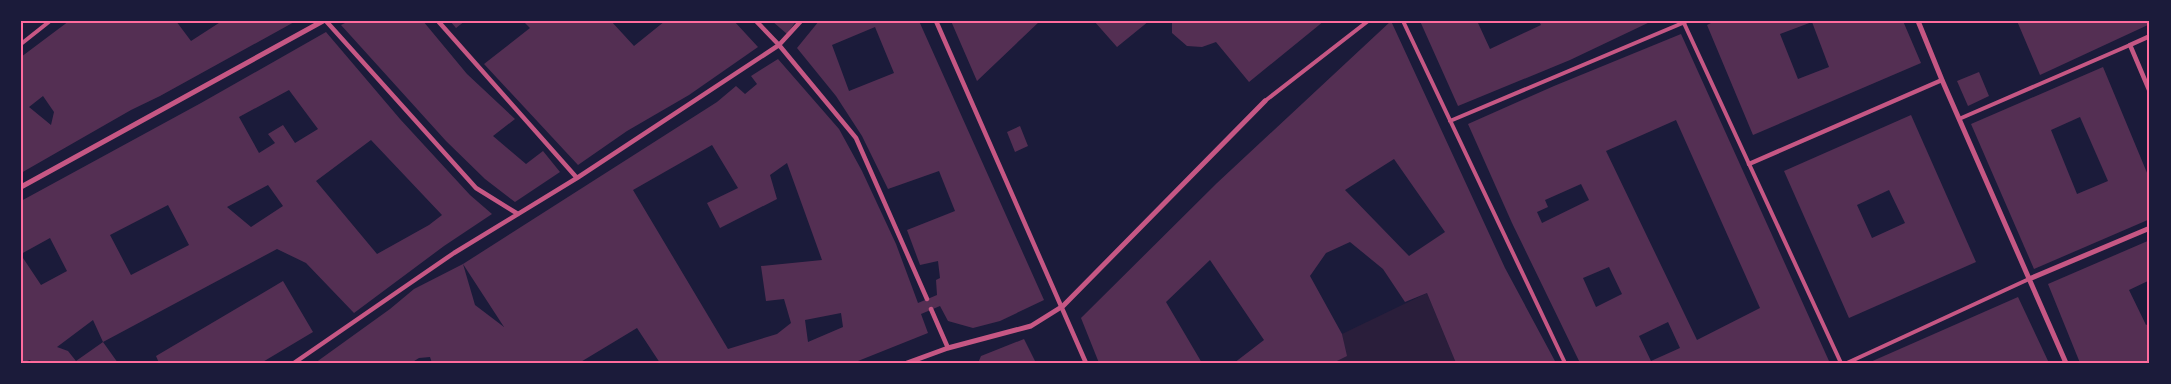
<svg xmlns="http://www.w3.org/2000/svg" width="2171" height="384" viewBox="0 0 2171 384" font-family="Lora,serif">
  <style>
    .green { fill: #2a1e3b }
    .building { fill: #542f53; fill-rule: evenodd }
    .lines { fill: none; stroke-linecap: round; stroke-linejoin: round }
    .service { stroke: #c65784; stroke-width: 4 }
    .pedestrian { stroke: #c65784; stroke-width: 4.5 }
    .minor { stroke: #c65784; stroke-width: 5 }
    .neatline { fill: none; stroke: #ff6b9d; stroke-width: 2 }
  </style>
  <rect width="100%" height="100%" fill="#1b1b3a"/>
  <path class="green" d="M1427,293L1456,363H1333L1346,356L1342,334Z"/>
  <path class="building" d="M69,21H176L191,41L222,21H296L160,96L131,110L21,173V57ZM43,96L54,112L51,125L29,107Z
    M349,21H423L467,74L515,119L493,136L526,164L543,151L560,172L515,202L485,179L446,141L341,25Z
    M450,21H465L456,28Z
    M523,21H611L634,46L665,21H734L758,47L689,95L627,131L578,165L484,64L530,28Z
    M772,21H796L787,34Z
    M819,21H919L1044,300L1000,321L973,328L948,321L940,306L921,314L928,333L853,363H660L637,328L579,363H432L430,357L419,358L411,363H315L390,309L414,289L463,264L475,305L504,327L463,264L717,102L736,86L745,94L757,84L751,76L778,59L839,129L862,171L896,244L918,303L937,295L936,280L940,278L938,261L920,265L907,230L955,211L939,171L888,189L862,136L836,96L797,48ZM875,27L894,73L849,91L832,45ZM712,145L738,188L707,203L720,228L777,199L770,175L787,163L822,260L761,266L766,301L784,299L791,323L777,334L728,349L633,190ZM841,313L843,327L808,342L805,320Z
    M951,21H1040L977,81Z
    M1094,21H1149L1117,47Z
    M1172,21H1324L1249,82L1216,42L1202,47L1187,46L1172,33Z
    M1391,21L1505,268L1556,363H1456L1427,293L1405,302L1383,269L1350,242L1326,253L1310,276L1342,334L1347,356L1333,363H1234L1264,340L1210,260L1166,302L1202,363H1099L1081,318L1217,183ZM1394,159L1445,232L1409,256L1345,190Z
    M1420,21H1483L1478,23L1490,49L1541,25L1539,21H1652L1570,60L1458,106Z
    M1715,21H1903L1921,63L1753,135L1707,25ZM1812,22L1829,67L1798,79L1780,34Z
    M2017,21H2150V24L2040,75Z
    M326,32L400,119L470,195L492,214L444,246L354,313L306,263L277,249L103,342L93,320L57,347L68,351L76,361L103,342L118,363H32L30,360L21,363V255L41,285L67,271L50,238L21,254V201L201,103ZM289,90L318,129L295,143L283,125L268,134L275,143L259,153L239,117ZM371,140L442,215L429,225L377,254L316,181ZM268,185L283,206L251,227L227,207ZM168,205L189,245L131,275L110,235Z
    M1681,34L1829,361L1580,363L1512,223L1468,124L1554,86ZM1676,120L1760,308L1697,340L1606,151ZM1581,184L1589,200L1542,223L1537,212L1548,207L1545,200ZM1609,267L1622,294L1596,307L1583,278ZM1668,322L1680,348L1651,361L1639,336Z
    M2103,67L2150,180V219L2034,269L1971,124ZM2080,117L2108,181L2077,194L2051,130Z
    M1979,72L1989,96L1968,106L1957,81Z
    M1911,115L1976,262L1849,318L1784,171ZM1889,190L1905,223L1872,238L1857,205Z
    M1020,126L1028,146L1015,152L1007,132Z
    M2150,240V280L2129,290L2146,325L2150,323V363H2080L2048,284Z
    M283,281L313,332L261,363H159L156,356Z
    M2018,297L2049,363H1868Z
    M1024,339L1036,363H978L981,356Z"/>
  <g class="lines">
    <path class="service" d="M1403,21L1565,363
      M1683,21L1841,363
      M21,44L50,21
      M1265,101L1368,21
      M1959,119L2130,45
      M1450,121L1685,22
      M1847,363L2029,279"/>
    <path class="pedestrian" d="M326,21L476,188L518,214
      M438,21L577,178
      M756,21L779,45L856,138L927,299
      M936,21L1086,363
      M2150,36L2130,45L2150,92
      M1749,164L1942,80
      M931,309L948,348
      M294,363L454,253L577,178L779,45L801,21"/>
    <path class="minor" d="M1918,21L1942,80L2066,363
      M21,187L323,21
      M2029,279L2150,228
      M907,363L948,348L1031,326L1063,306L1265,101"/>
  </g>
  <rect width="2171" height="384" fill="none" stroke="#1b1b3a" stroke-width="45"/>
  <rect x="22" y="22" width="2126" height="340" class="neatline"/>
</svg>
